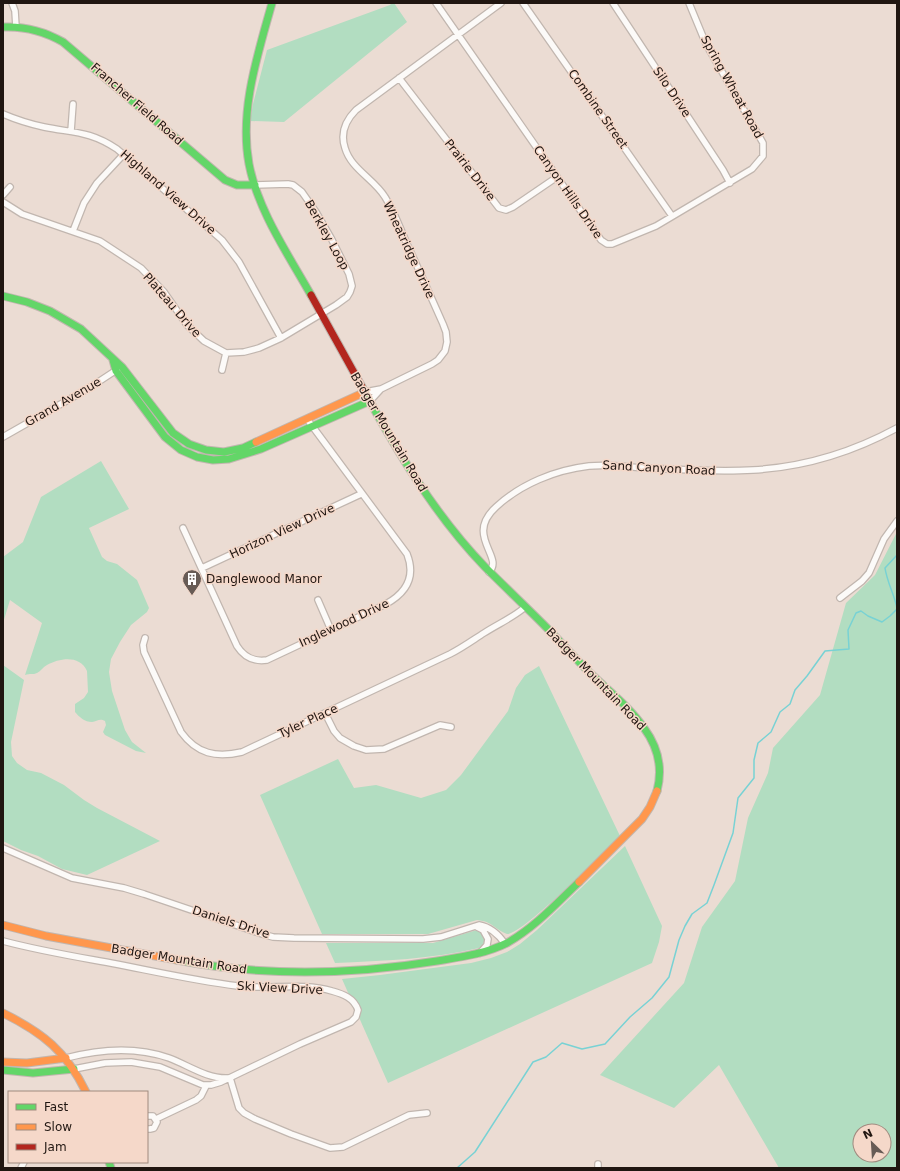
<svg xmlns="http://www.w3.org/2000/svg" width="900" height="1171" viewBox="0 0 900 1171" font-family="'DejaVu Sans',sans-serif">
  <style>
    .green { fill: #b2ddc1; fill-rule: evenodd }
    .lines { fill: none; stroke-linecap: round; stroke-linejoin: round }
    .stream { stroke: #78d2d4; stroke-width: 1.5 }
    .street-casing { stroke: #c1b6af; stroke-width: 8 }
    .fast-casing { stroke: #c1b6af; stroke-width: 9 }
    .slow-casing { stroke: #c1b6af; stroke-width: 9 }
    .jam-casing { stroke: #c1b6af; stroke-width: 9 }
    .street { stroke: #fcfaf8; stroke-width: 5.5 }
    .fast { stroke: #63d668; stroke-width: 7 }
    .slow { stroke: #ff974d; stroke-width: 7 }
    .jam { stroke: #b3261e; stroke-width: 7 }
    .labels { text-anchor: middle; stroke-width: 3; stroke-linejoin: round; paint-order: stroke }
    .street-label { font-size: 12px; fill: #201611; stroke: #f5d8c9 }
    .poi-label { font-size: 12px; fill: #201611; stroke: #f5d8c9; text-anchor: start }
  </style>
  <rect width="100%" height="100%" fill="#ebdcd3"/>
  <path class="green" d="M392,3H394L407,22L284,122L250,121L253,104L267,50L390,5Z
    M101,461L129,509L89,528L102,557L107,561L117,564L137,580L149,608L147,612L131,625L120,642L111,659L109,672L112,691L125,730L132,742L146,753L136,751L105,735L103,732L106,725L105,721C100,718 97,721 92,722C85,722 79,717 75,712V704L84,698L88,692L87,671C80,655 60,658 47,665C43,667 41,671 37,673C33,675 30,673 25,675L42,623L10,600L3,623V557L23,542L41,497Z
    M897,532V1168H779L719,1065L674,1108L600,1075L684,983L702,927L735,881L748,818L768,773L773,748L820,695L846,603L875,575ZM860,1131H884V1155H860Z
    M3,665L24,680L11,742L12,756L17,763L27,770L41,773L64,785L84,800L97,808L160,841L87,875L62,869L38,856L21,850L3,841Z
    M539,666L620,836C603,852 524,934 507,934C494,929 494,922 477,920L428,934H322L260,795L338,759L354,788L376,785L421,798L446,790L461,775L508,711L516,688L525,675Z
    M625,846L662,926L659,942L652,963L388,1083L342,979L380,975L471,963L491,958L507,952L520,944L537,930Z
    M477,930L481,932L485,938L483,945L479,948C432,959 383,961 335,963L326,943H433Z"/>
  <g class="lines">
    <path class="stream" d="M897,608C894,594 887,582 885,568L897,555
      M457,1168L475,1152L533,1062L546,1057L562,1043L582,1049L605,1044L630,1017L652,998L669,977L679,940L685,926L692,914L707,903L714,885L733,833L738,798L754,778V760L758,743L771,732L780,712L790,704L795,690L807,676L825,651L849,649L848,630L856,613L861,611L868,616L882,622L890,616L897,609"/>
    <defs>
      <path id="street" d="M12,3L15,11L16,27
        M436,3L601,240L607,244H612L656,226L752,169L763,156V143L706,44L689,3
        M523,3L672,216
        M613,3L723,170L730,183
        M399,78L499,208L506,210L513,207L557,177
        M3,114C17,120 30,124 44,127C74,133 90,131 117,149L222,240L239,262L281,338
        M71,131L73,104
        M3,195L10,187
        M3,202L22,214L100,241L141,268L164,292L187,325L204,341L226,353L244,352L259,348L281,338L336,305L347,297L350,292L352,286L349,274L331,238L316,212L302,192L293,185L288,184L255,185
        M73,231L84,203L97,183L124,154
        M222,370L226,353
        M365,392L381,389L432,364L438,360L445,351L447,342L446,332L443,324C431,297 419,270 407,244C400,228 394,211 385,197C374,179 351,169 345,148C340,133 346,120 356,110L501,3
        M370,401L381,389
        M3,437L89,388L118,369
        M183,528L237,646C244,657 253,662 267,660L386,604C406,593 416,577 407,554L307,419
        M202,568L361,494
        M489,572C505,557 464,536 496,507C521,484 555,470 589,466C608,464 628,467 646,468C682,470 717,472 753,470C804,467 851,453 897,428
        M840,598L862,581L869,573L884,539L897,521
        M318,600L331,630
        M145,638L143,645L144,652L181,732C197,754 216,758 242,752L450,654C462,648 473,640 484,633C498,624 512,618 524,608
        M325,713L334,731L340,738L354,746L366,750L384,749L440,725L451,727
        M3,848L72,878L124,888L144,894L262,934L273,937L294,938L423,939L441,937L479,925C490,927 499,935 505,944
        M477,927L483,930L488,939L487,945L480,953
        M3,941C40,951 78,957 116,964C157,972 197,981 238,986C269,990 302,982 332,991C343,994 354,998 358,1010L356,1017L351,1022L300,1044L221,1082L211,1085H203L160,1067L131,1062L105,1063L74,1069
        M66,1058C100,1049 135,1046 169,1058C188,1065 207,1079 228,1078
        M230,1078L239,1108L244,1113L255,1119L291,1134L330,1148L343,1147L409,1115L427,1113
        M147,1116H153L157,1122L154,1128L150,1129H147
        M156,1119L196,1100L201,1096L206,1086
        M598,1164V1168
        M21,1168L24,1162"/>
      <path id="fast" d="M272,3C258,54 239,110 249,164C258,211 288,254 311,295
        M3,27C25,26 44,31 63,42L225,180L237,185H255
        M3,296L27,302L50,311L81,329L122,367L173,433L189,444L206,450L224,452L243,448L256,442
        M113,360L116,371L165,437L181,450L197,457L213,460L229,459L261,449L370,401
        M362,387C397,451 434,514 485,567C504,586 524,605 543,624C558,639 572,655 587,670C606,689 629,706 644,728C658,747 663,768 657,791
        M177,960C264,977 350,975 437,961C461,957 485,954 507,943C534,928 557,903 579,882
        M3,1070L33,1073L74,1069
        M109,1162L111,1168"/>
      <path id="slow" d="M256,442L365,392
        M579,882L642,819L650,807L657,791
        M3,925L46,936L177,960
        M3,1013C43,1033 66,1051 86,1092
        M3,1062L27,1063L66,1058"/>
      <path id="jam" d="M311,295L362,387"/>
    </defs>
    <use href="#street" class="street-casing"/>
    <use href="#fast" class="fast-casing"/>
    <use href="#slow" class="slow-casing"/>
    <use href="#jam" class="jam-casing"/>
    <use href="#street" class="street"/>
    <use href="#fast" class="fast"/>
    <use href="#slow" class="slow"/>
    <use href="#jam" class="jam"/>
  </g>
  <defs>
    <symbol id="building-pin" viewBox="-11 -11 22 30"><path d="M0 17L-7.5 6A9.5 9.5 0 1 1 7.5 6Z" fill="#675b55" stroke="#f5d8c9"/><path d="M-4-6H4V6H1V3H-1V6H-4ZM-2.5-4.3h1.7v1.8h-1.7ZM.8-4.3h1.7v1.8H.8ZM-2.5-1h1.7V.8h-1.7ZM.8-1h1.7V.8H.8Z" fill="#fff"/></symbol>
  </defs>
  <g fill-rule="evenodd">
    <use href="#building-pin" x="181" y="568" width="22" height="30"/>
  </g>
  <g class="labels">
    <g class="street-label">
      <text transform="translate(732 87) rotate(61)" y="4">Spring Wheat Road</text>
      <text transform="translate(672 92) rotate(56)" y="4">Silo Drive</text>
      <text transform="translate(137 104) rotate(41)" y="4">Francher Field Road</text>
      <text transform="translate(598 109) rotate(55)" y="4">Combine Street</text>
      <text transform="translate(470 170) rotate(52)" y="4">Prairie Drive</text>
      <text transform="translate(168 192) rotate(41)" y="4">Highland View Drive</text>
      <text transform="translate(568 192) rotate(55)" y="4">Canyon Hills Drive</text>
      <text transform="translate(327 235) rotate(61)" y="4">Berkley Loop</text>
      <text transform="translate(409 250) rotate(65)" y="4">Wheatridge Drive</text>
      <text transform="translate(172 305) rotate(49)" y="4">Plateau Drive</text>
      <text transform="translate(63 402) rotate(-30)" y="4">Grand Avenue</text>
      <text transform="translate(389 432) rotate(59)" y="4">Badger Mountain Road</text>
      <text transform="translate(659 468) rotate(3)" y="4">Sand Canyon Road</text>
      <text transform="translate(282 531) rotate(-25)" y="4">Horizon View Drive</text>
      <text transform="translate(344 623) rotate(-25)" y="4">Inglewood Drive</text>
      <text transform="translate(596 679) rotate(46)" y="4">Badger Mountain Road</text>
      <text transform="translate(308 721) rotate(-25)" y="4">Tyler Place</text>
      <text transform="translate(231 922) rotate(18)" y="4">Daniels Drive</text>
      <text transform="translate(179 959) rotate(9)" y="4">Badger Mountain Road</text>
      <text transform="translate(280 988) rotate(3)" y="4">Ski View Drive</text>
    </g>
    <g class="poi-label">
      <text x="206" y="583">Danglewood Manor</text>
    </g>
  </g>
  <rect width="900" height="1171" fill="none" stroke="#201611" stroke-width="8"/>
  <rect x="8" y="1091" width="140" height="72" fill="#f5d8c9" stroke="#a08a7f"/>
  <rect x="16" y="1104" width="20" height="6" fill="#63d668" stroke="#a08a7f"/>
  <text x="44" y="1111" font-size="12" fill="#201611">Fast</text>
  <rect x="16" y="1124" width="20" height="6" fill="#ff974d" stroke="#a08a7f"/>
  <text x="44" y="1131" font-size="12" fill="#201611">Slow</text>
  <rect x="16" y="1144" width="20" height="6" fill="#b3261e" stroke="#a08a7f"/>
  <text x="44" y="1151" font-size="12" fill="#201611">Jam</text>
  <g transform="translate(872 1143) rotate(335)"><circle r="19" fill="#f5d8c9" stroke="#a08a7f"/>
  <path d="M0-3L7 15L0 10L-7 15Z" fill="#675b55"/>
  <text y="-6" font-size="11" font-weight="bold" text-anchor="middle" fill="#201611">N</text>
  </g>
</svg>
